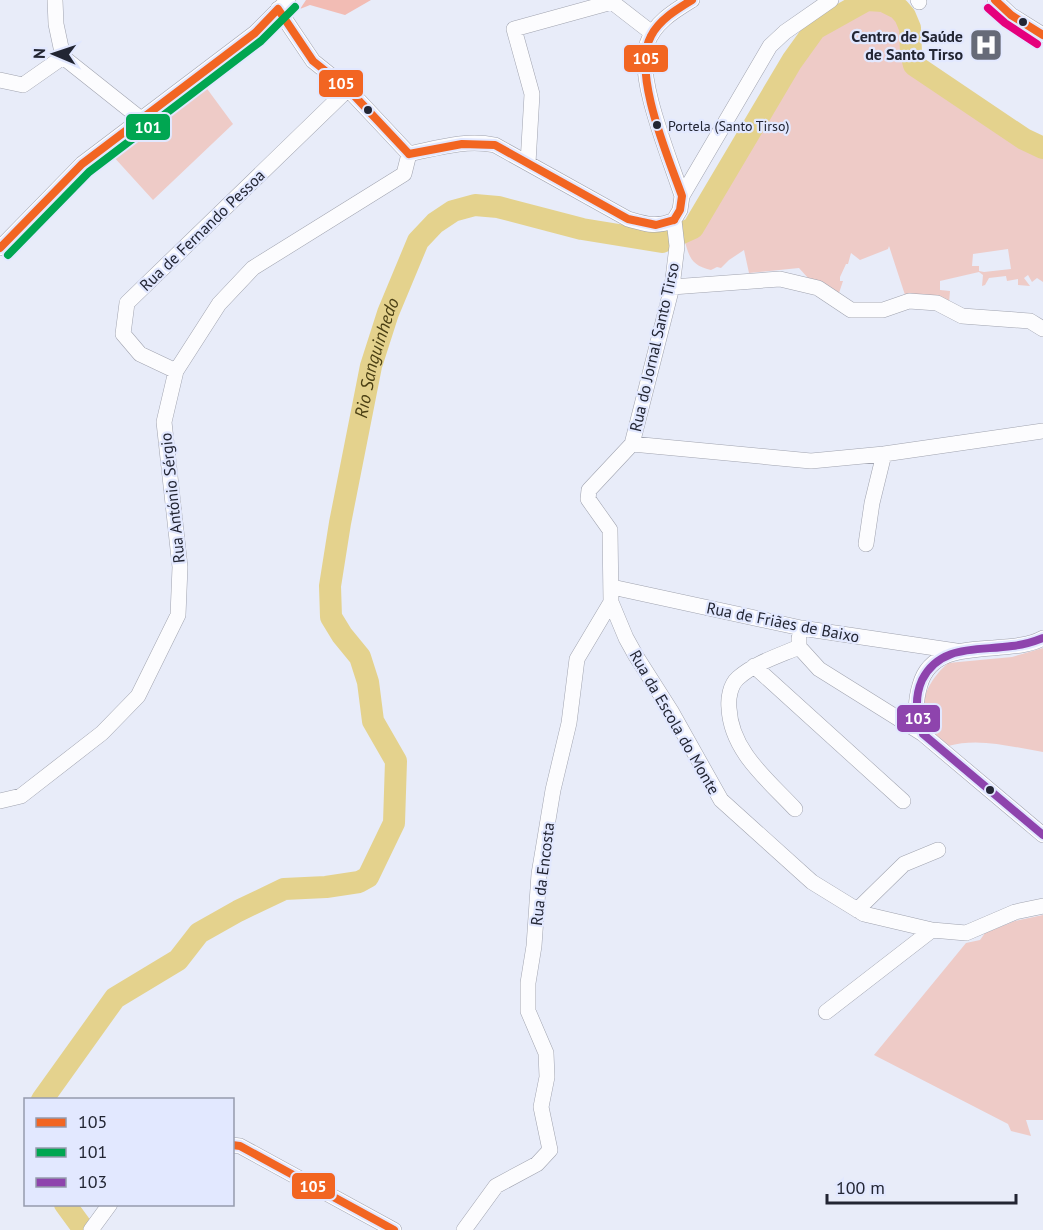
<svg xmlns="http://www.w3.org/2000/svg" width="1043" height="1230" viewBox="0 0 1043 1230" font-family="'PT Sans',sans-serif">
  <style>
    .green { fill: #eecbc7; fill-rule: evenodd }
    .forest { fill: #f2bcb4 }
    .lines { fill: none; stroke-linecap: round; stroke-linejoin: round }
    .river { stroke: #e4d28d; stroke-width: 22 }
    .minor-casing { stroke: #a0a3af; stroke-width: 16 }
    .minor { stroke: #fcfcfe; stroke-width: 15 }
    .bus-1-casing { stroke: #e2e8ff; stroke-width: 12 }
    .bus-2-casing { stroke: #e2e8ff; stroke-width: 12 }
    .bus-3-casing { stroke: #e2e8ff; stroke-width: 12 }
    .bus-4-casing { stroke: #e2e8ff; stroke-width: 12 }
    .bus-1 { stroke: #f26522; stroke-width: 8 }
    .bus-2 { stroke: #00a651; stroke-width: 8 }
    .bus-3 { stroke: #8e44ad; stroke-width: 8 }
    .bus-4 { stroke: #e5007d; stroke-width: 8 }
    .bus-dot { fill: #222533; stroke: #e2e8ff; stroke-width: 2 }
    .labels { text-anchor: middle; stroke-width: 4.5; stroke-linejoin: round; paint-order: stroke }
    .bus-label { font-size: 14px; fill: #222533; stroke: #e2e8ff; text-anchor: start }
    .poi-label { font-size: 16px; font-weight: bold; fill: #222533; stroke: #e2e8ff; text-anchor: end }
    .street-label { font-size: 16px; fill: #222533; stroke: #e2e8ff }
    .water-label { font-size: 18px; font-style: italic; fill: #4b4014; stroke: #e2e8ff }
    .line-badge { stroke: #e2e8ff; stroke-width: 2 }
    .badge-label { font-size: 16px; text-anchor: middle; font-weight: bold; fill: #fff }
  </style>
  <rect width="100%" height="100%" fill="#e8ecf9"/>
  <path class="green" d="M878,3C917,18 904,32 911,67L1023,142L1043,151V282L1037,278L1032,282L1028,275L1024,278L1030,286L1018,285V279L1007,281L1006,276L989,278L985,285L982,286L983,275L979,272L940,281V290L950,291L949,303L906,298L889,246L888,249L860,260L851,253L848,264H846L840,277V281H843L838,296L808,278L799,268L749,273L744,250L729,260L721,268L717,267L711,270C689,265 689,255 683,235L697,228L795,64L818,30L862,6ZM1008,249L1011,269L984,272L979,271V266H972L973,254Z
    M205,86L233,124L153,200L112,155Z
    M1043,648V752C1012,747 979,737 948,746C943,741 936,736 931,730C913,706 930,679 948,663L1012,657Z
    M1043,915V1120H1026L1031,1136L1011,1131L1008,1124L874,1055L966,943L980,940L985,933L1015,921Z"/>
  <path class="forest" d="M306,0H371L345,15L310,5L300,9Z"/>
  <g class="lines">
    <g class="river">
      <path id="s1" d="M42,1100L115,998L178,960L199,933L238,911L284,889L326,887L359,882L368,877L394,823L396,761L373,721L368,682L360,657L342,635L331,617L330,586L340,523L371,366L388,313L418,241L435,223L453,211L475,205L498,207L582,229L662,242L693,228L792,61L815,29L867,0L883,1L899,9L905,16L910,28L911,53L914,65L1024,139L1043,148"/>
      <path d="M65,1204L84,1230"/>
    </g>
    <defs>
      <path id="minor" d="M55,0L56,24L63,57L141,119
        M918,0L919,2
        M995,0L1011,15L1043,35
        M278,9L313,61L348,89L409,154
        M0,80L23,85L63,57
        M409,154C438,148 465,139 495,145L628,219C646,224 656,228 674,220
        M528,163L532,94L514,29L612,2L652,33
        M682,196L770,46L785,32L831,0
        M0,248L82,164L255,33L288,0
        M672,287L780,279L818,288L851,310H883L909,301L937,303L962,316L1030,321L1043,329
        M176,371L140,354L123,334L127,303L348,89
        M632,444L811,461L884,454L1043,431
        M866,544L872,503L884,454
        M612,587L801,628L956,651
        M611,602L626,638L636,656L671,711L721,800L812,882L864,914L932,930L966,933L1015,912L1043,906
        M799,638V647L819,669L923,734
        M1043,638C1007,658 934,633 920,685C914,705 916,716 923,734L1043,835
        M754,666L903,801
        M0,801L21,796L102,733L138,696L178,615L180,567L164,422L176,371L219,304L253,268L404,174L409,154
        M795,809C767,779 731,751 729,708C728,699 730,685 738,678C755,663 778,656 799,647
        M857,910L904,864L938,850
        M826,1012L932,930
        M232,1145L240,1146L394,1230
        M91,1230L110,1204
        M464,1230L496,1186L537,1164L550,1150L541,1107L547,1077L546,1053L528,1011V983L534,946L539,874L553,790L569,723L577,659L611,602L610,530L588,499L589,490L632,444L672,287L677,246L674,220L680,210L682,196C671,161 635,76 647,44C654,23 674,11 692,0"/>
    </defs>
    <use href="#minor" class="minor-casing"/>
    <use href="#minor" class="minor"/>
    <defs>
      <path id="bus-1" d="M995,0L1011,15L1043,35
        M278,9L313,61L348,89L409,154
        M409,154L462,144L495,145L628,219L656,225L674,220
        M674,220L680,210L682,196C669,159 631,72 651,36C659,20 677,9 692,0
        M0,248L82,164L255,33L278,9
        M232,1145L240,1146L394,1230"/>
      <path id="bus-2" d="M8,255L89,172L261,41L295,7"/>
      <path id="bus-3" d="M1043,638C1033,642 1023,645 1012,646C978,651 940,644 922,680C914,698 916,716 923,734L1043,835"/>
      <path id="bus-4" d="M988,8L1005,23L1037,44"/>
    </defs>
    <use href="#bus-1" class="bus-1-casing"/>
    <use href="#bus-2" class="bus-2-casing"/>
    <use href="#bus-3" class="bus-3-casing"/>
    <use href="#bus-4" class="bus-4-casing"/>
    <use href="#bus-1" class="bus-1"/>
    <use href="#bus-2" class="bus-2"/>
    <use href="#bus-3" class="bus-3"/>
    <use href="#bus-4" class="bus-4"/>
  </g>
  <defs>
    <symbol id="hospital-square" viewBox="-11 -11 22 22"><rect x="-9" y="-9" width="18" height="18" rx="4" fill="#676b78" stroke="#e2e8ff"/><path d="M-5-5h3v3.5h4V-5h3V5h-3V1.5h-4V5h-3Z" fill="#fff"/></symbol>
  </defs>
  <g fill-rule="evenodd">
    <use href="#hospital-square" x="967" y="26" width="38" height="38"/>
  </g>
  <g class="bus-dot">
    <circle cx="1023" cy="22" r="5"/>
    <circle cx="368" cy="110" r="5"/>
    <circle cx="657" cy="125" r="5"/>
    <circle cx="990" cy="790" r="5"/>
  </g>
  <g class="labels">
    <g class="bus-label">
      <text x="668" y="131">Portela (Santo Tirso)</text>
    </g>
    <g class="poi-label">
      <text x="963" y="42">Centro de Saúde<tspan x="963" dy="18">de Santo Tirso</tspan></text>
    </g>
    <g class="street-label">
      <text transform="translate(202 230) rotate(-44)" y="6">Rua de Fernando Pessoa</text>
      <text transform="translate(654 347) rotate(-77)" y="6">Rua do Jornal Santo Tirso</text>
      <text transform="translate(172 498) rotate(-96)" y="6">Rua António Sérgio</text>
      <text transform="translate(783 622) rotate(11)" y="6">Rua de Friães de Baixo</text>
      <text transform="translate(675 722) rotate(60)" y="6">Rua da Escola do Monte</text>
      <text transform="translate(542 874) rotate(-83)" y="6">Rua da Encosta</text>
    </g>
    <g class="water-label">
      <text dy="6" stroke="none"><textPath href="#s1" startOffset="962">Rio Sanguinhedo</textPath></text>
    </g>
  </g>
  <g class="line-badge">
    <rect x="623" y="44" width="46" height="29" rx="6" fill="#f26522"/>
    <rect x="318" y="69" width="46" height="29" rx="6" fill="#f26522"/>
    <rect x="125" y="113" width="46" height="28" rx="6" fill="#00a651"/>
    <rect x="896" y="704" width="45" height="29" rx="6" fill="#8e44ad"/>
    <rect x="291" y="1172" width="45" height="28" rx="6" fill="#f26522"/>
  </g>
  <g class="badge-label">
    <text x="646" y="64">105</text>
    <text x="341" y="89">105</text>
    <text x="148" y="133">101</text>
    <text x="918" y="724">103</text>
    <text x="313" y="1192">105</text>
  </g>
  <rect x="24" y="1098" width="210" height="108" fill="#e2e8ff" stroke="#959aad" stroke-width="1.5"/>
  <rect x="36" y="1118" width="30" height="9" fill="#f26522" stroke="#959aad" stroke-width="1.5"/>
  <text x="78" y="1128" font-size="18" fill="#222533">105</text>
  <rect x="36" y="1148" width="30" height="9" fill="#00a651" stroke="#959aad" stroke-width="1.5"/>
  <text x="78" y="1158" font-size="18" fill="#222533">101</text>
  <rect x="36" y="1178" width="30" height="9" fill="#8e44ad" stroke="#959aad" stroke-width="1.5"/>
  <text x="78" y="1188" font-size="18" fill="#222533">103</text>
  <g transform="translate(54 54) rotate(272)" stroke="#e2e8ff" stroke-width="4.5" paint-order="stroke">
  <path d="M0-4.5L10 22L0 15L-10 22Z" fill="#222533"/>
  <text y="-9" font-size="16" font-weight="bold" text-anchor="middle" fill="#222533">N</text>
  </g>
  <path d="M827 1194v9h189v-9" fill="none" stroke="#222533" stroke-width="3"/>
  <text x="836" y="1194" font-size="18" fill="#222533" stroke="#e2e8ff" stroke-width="4.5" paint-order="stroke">100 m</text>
</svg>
